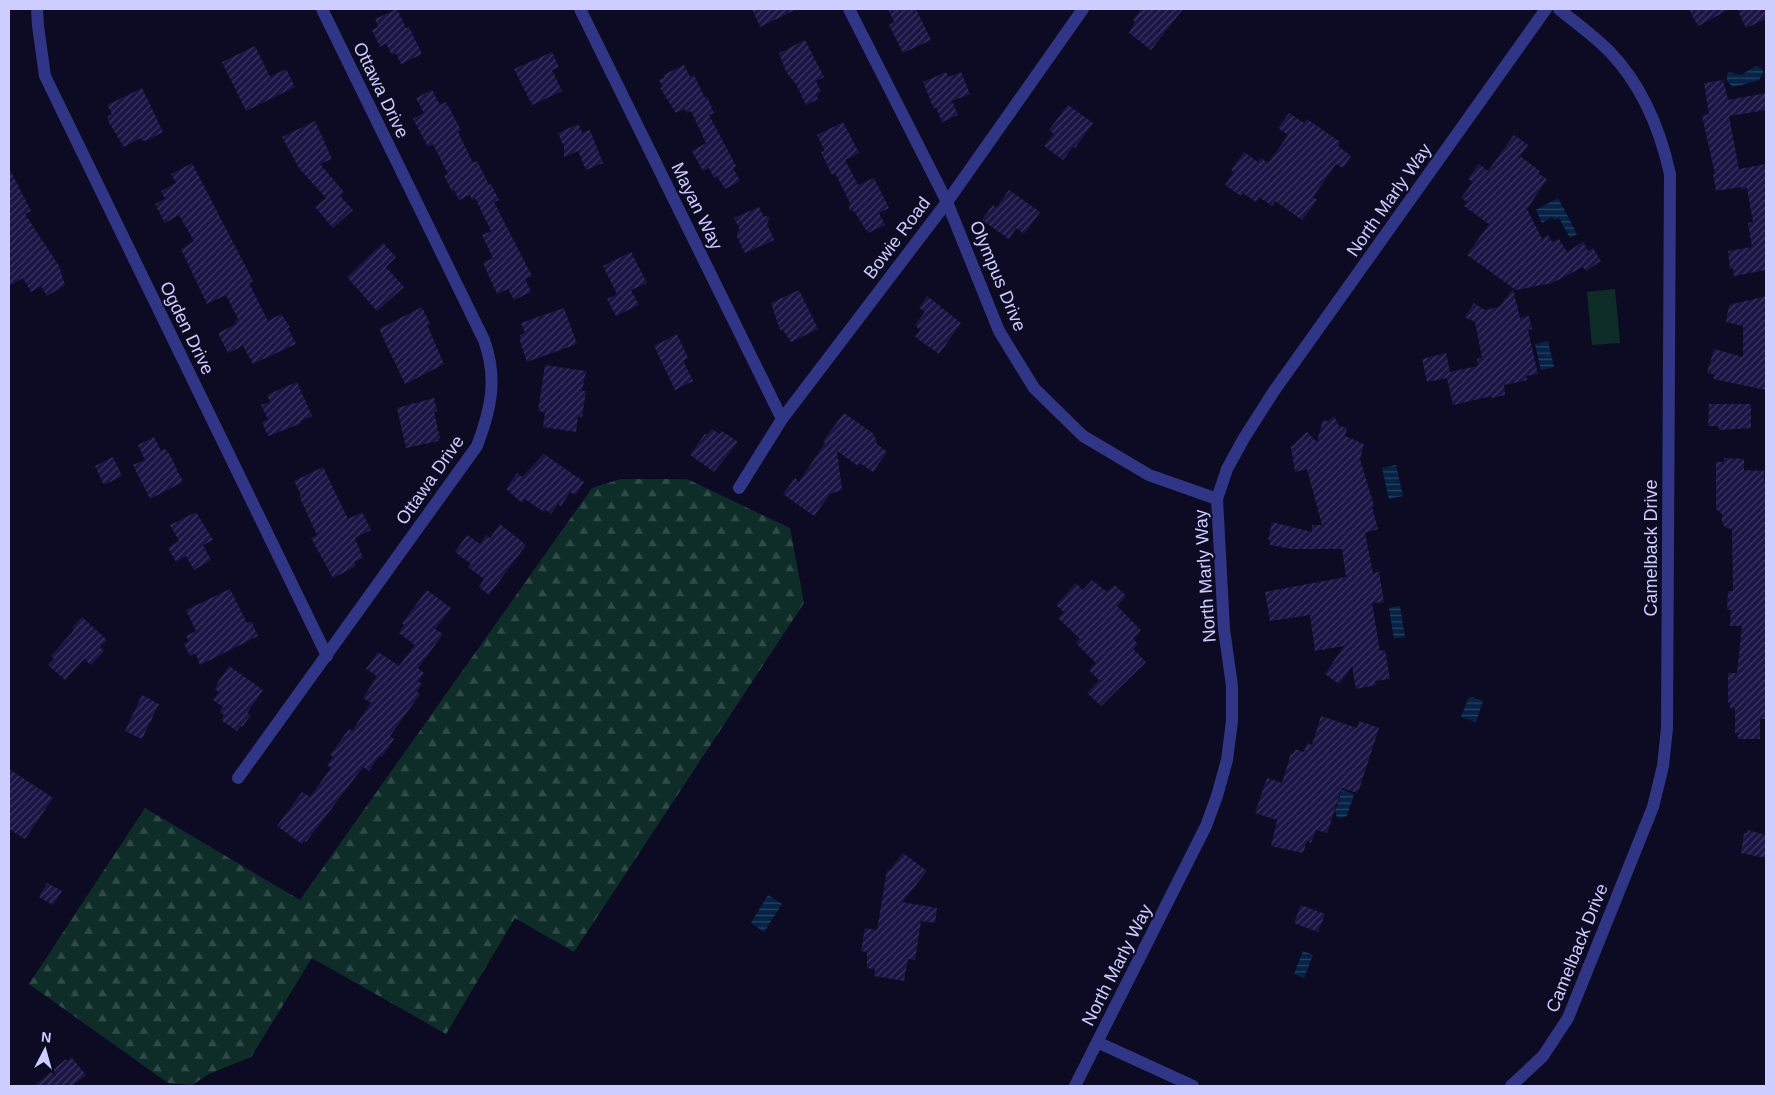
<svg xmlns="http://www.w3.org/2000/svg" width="1775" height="1095" viewBox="0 0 1775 1095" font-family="Helvetica,sans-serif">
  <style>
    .green { fill: #0e2d29 }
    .forest { fill: url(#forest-firs) }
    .water { fill: url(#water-rules) }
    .building { fill: url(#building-hatch) }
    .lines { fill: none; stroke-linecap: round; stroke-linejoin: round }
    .minor { stroke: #313586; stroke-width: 12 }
    .labels { text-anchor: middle; stroke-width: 4.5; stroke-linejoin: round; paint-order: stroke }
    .street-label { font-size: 18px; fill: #cecdff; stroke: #0d0b23 }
  </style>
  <defs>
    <pattern id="forest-firs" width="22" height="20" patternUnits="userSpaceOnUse" patternTransform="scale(1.25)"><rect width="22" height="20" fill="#0e2d29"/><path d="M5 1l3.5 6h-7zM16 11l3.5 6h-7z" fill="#304a49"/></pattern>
    <pattern id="water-rules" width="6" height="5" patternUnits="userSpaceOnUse" patternTransform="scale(1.25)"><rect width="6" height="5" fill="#062346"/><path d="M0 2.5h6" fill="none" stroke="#294262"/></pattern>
    <pattern id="building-hatch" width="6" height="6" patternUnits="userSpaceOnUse" patternTransform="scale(1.25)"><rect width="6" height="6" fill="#1b1545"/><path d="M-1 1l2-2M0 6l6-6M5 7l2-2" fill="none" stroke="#3b3661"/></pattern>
  </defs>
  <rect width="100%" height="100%" fill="#0d0b23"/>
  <path class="green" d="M1615,289L1620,343L1592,345L1587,292Z"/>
  <path class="forest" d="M621,479H687L790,528L804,603L574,952L515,918L446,1034L312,958L251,1057L209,1074L192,1085L168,1083L29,984L145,808L300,900L592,488Z"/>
  <path class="water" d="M1756,66L1763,69V74L1758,81L1733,87L1727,81V75L1729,72L1741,75Z
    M1558,198L1577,234L1570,238L1559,218L1554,220L1552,217L1542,223L1536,210Z
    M1548,341L1554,367L1541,370L1535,344Z
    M1396,465L1403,496L1389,499L1382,468Z
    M1400,606L1405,637L1394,639L1389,608Z
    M1472,697L1483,701L1476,722L1461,717L1468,699Z
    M1342,790L1354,794L1347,816L1341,818L1337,817L1335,812Z
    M768,895L782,904L764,932L751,923Z
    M1303,951L1313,955L1304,978L1294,974Z"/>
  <path class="building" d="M397,9L406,28L409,27L422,54L401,64L396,53L392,55L386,43L380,47L372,30L378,27L375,19Z
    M752,9H797L760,27Z
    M888,9H916L931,40L903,53L889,25L894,22Z
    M1141,9H1183L1151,50L1129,33L1135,22L1133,20Z
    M1689,9H1730L1698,26Z
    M1737,9H1766V19L1746,28Z
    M805,40L824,77L816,81L821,92L816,94L818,99L806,105L796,84L786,72L779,53Z
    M255,46L270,77L286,69L295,87L246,111L222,62Z
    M552,52L559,67L552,70L562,91L532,105L514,69Z
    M684,65L690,77L694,75L705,98L707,97L714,113L709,115L736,166L733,168L740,181L725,189L717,176L714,178L709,168L703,171L692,151L706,143L691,111L687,113L685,109L676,113L660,88L663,87L659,80L665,77L663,75Z
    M946,72L949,77L961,72L970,94L952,101L958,115L942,122L936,107L934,109L923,82Z
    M1723,80L1728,100L1766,93V110L1729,116L1739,169L1766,164V270L1734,276L1733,268L1730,269L1728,251L1752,247L1748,223L1753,222L1747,188L1742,189L1741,187L1716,191L1713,174H1715L1702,116L1709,114L1704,83Z
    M142,88L163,132L148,140L142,141L140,138L124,147L108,121V116L112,114L107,105Z
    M432,90L440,105L446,102L461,130L458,132L473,163L477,161L489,185L491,184L499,200L494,202L532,276L525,279L531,292L514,300L508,289L497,294L483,263L493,258L482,235L491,231L475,198L472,200L470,195L459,200L454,190L452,191L444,176L448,174L433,144L428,147L413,119L424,113L416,98Z
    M1068,105L1093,123L1075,148L1073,147L1063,160L1044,146L1054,134L1049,130Z
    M1289,113L1304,123L1307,119L1320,128L1340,142L1338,146L1351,156L1343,168L1336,164L1313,197L1317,200L1302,220L1275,201L1272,206L1259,197L1256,202L1243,193L1241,196L1225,185L1234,172L1231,170L1244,152L1258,162L1261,158L1268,163L1288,135L1278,128Z
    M315,121L332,159L320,164L344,192L340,196L353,210L333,228L315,207L326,198L299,168L282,137Z
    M843,122L859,153L845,160L858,185L874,178L889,208L879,213L885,225L868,233L854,211L849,210L850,203L835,173L832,175L821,152L825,151L817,135Z
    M576,125H579L582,133L590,130L603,163L586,170L578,151L564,157V147L558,133Z
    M1514,135L1528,145L1520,156L1540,171L1538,173L1547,179L1527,209L1542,239L1548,235L1552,242L1559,239L1567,252L1583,242L1588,251L1593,248L1601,261L1586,271L1583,267L1552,283L1516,290L1467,255L1489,224L1464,206L1467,202L1461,198L1473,182L1468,179L1479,164L1488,171Z
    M192,163L253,281L249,283L268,321L281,314L290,327L288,328L296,344L253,364L243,346L228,353L218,333L236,324L235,321L238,319L226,295L207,304L181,249L194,241L179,215L165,223L155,204L165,199L161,191L176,183L171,174Z
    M9,168L31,211L25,214L59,266L65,285L47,296L41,286L31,292L23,278L9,286Z
    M1009,190L1040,212L1024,234L1016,228L1009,239L982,220L993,205L996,208Z
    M759,207L763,216L770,217L767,224L774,240L745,253L737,237V232L740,230L734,218Z
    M383,243L396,257L386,267L404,287L377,311L347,277Z
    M631,252L647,283L631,290L639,305L616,316L607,299L617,294L603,266Z
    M1513,289L1520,318L1529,316L1532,329L1528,330L1538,374L1526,376L1527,380L1504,385L1505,395L1492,398L1491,396L1453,405L1447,378L1427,382L1422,359L1446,353L1450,372L1478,366L1477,359L1482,358L1475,322L1465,317L1474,303L1485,310L1499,307Z
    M799,290L818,329L791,342L782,329L780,330L771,303Z
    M927,296L961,323L939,354L915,337L920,330L915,325L925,312L919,308Z
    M1766,296V390L1713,379L1714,374L1707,373L1714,349L1743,357V326L1726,322L1729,305Z
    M422,307L430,324L427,325L444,364L405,384L379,329Z
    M564,308L577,344L527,362L520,341V335L525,333L521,323Z
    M677,334L688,358L683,361L693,381L675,390L654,346Z
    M545,365L586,371L582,391H586L582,417L578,416L576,432L543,427L545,412L538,411Z
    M297,382L312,416L301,421L302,423L268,436L262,422L268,420L261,405L270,402L267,395Z
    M434,398L437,411L434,412L440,438L438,439V441L406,448L397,408Z
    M1709,404H1751V428L1719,430L1718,426H1708Z
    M844,413L874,434L877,444L887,452L873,472L860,463L858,466L837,451L842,490L830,494L814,516L783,494L795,478L799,482L825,443L823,441Z
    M1334,416L1339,426L1347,428L1345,436L1364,444L1360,459L1374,506L1372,507L1378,529L1365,533L1373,573L1379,572L1384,602L1372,603L1380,651L1385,650L1390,679L1375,681L1376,685L1356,689L1352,666L1339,684L1325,674L1344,646L1315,651L1310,615L1270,621L1265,592L1346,577L1342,549H1292L1270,545V540H1268L1272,522L1312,532V525H1322L1307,469L1295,472L1291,447L1307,432L1317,442L1323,420L1328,421Z
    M712,429L720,434L722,431L738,442L714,472L690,455L705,434L707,435Z
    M154,437L161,451L165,449L170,455L183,482L150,499L133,465L145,460L138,445Z
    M544,454L584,482L575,495L570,492L561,506L558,504L551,514L546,510L544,512L525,499L522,503L506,489L517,473L522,477Z
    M113,457L122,476L104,485L95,466Z
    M1724,458L1744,459V470L1764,471V480H1766V719H1760V739H1738V733H1735V708H1730V702H1728V673H1737L1742,626H1730L1731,610H1727L1728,591H1733L1732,529L1726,528L1722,523V514L1716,509V462H1724Z
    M323,467L348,519L362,512L371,530L355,538L363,558L354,562L356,566L333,578L311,538L317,535L299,496L301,495L294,481Z
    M196,512L213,540L203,545L211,560L194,570L186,556L176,562L168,548L179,541L170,525Z
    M500,524L526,545L489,595L479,587L484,579L468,567L471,564L455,552L467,535L480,544L486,535L490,538Z
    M1092,580L1107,592L1115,585L1126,596L1117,606L1141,630L1133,639L1138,644L1133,649L1146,662L1101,706L1087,693L1099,680L1089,670L1096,663L1076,643L1080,639L1058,618L1064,612L1056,605L1076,583L1083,590Z
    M230,589L247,623L251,621L258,636L200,665L195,653L190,656L184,644L189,641L186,636L196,631L186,610Z
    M427,590L451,608L435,629L443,634L418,668L424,673L418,681L422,684L417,692L420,694L390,736L394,739L382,757L379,756L369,771L363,767L306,842L304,841L302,844L277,826L302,792L310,797L331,768L327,765L333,757L330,755L349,729L352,731L371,703L363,698L377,676L366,669L378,652L399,666L415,645L399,633L404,625L402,623Z
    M82,617L107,640L100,647L104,651L91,665L84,659L65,680L48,665L54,659L51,656L74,630L72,628Z
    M229,666L263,690L247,713L251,715L242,727L240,726L237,731L221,720L224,715L220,712L223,707L213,700L219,692L215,689L218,682Z
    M142,695L159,704L142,739L125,731Z
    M1321,716L1357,728L1359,721L1379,728L1360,787L1357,793L1342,788L1327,833L1316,830L1311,843L1307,841L1303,853L1271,846L1277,820L1255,813L1267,778L1282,783L1291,753L1293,754L1295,749L1304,752L1307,743L1312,745Z
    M9,769L53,798L25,839L9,829Z
    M1748,830L1766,835V858L1741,853L1744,833H1747Z
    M903,853L927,871L902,902L937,908L935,923L921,921L915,960L908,959L904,981L874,976L875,969L867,968V952L861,951L865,928L877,930L887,870H890Z
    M47,883L62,891L53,905L39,897Z
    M1301,905L1325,914L1318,932L1294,923Z
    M71,1057L86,1075L72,1086H34L66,1059L67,1061Z"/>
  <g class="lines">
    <path class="minor" d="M37,9L38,26L45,76L327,656
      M580,9L782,419
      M849,9L947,202L999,331L1034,388L1083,436L1149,475L1217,499
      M739,488L782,419L947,202L1083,9
      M238,778L477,446C491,409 498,379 484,340L322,9
      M1097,1042L1193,1086
      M1075,1086L1206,826L1217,796L1227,760L1232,721V686L1224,629L1217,499L1227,469L1244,438L1274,391L1546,9
      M1511,1086L1543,1056L1568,1018L1653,807L1663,766L1667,728L1670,174C1660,129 1642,85 1609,51C1594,36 1576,23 1559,9"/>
  </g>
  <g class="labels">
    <g class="street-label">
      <text transform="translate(381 90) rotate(64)" y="6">Ottawa Drive</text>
      <text transform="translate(1389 200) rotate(-55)" y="6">North Marly Way</text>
      <text transform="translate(697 206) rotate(64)" y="6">Mayan Way</text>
      <text transform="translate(897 238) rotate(-53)" y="6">Bowie Road</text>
      <text transform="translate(998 276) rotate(67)" y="6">Olympus Drive</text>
      <text transform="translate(187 328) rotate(64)" y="6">Ogden Drive</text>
      <text transform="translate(430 480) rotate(-55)" y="6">Ottawa Drive</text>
      <text transform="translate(1651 548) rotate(-90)" y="6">Camelback Drive</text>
      <text transform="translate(1205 576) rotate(-94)" y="6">North Marly Way</text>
      <text transform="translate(1577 948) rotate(-68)" y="6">Camelback Drive</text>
      <text transform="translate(1117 965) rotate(-63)" y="6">North Marly Way</text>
    </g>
  </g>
  <rect width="1775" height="1095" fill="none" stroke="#cecdff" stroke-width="20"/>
  <g transform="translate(45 1050) rotate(6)" stroke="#0d0b23" stroke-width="4" paint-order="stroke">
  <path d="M0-4L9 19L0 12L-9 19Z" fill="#cecdff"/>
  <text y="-8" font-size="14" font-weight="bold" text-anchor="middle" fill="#cecdff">N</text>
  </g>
</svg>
